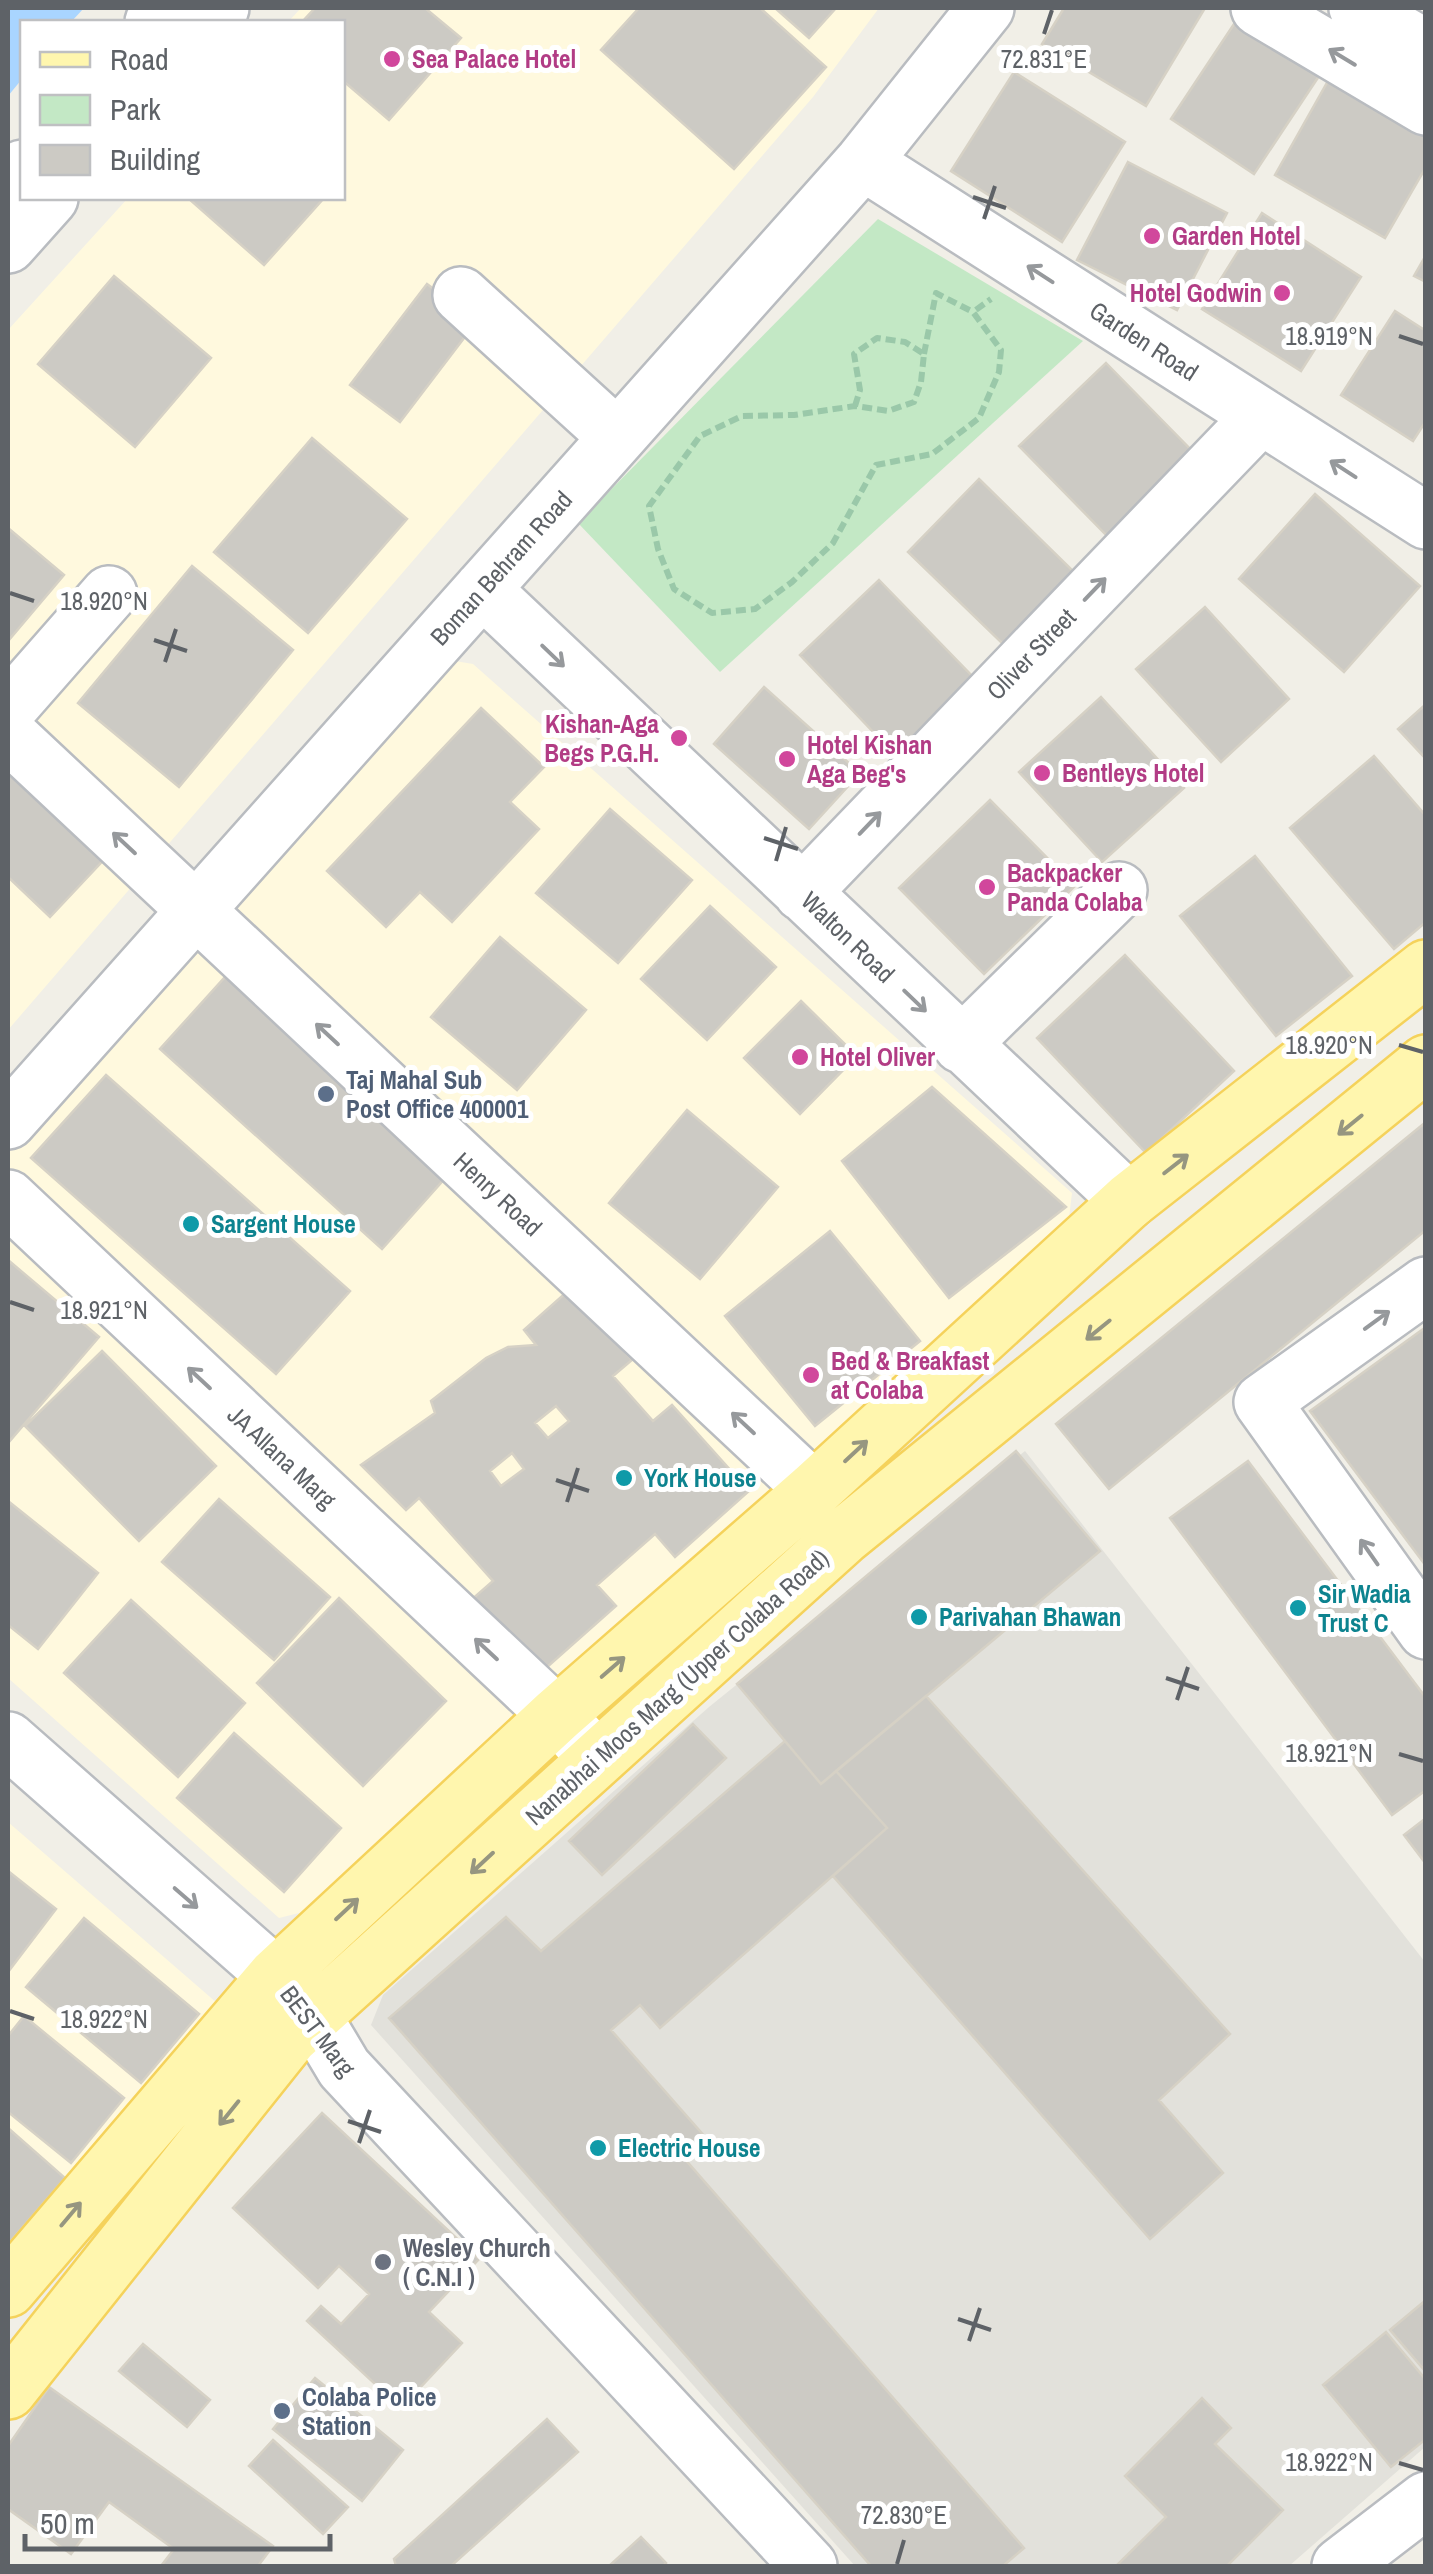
<svg xmlns="http://www.w3.org/2000/svg" width="1433" height="2574" viewBox="0 0 1433 2574" font-family="'Archivo Narrow',sans-serif">
  <style>
    .commercial { fill: #fff9de }
    .industrial { fill: #e2e1db }
    .green { fill: #c3e8c5 }
    .water { fill: #a9d5ff }
    .building { fill: #cccac4; stroke: #d6d1c5; stroke-width: 2.5; fill-rule: evenodd }
    .lines { fill: none; stroke-linecap: round; stroke-linejoin: round }
    .minor-casing { stroke: #b9bcc0; stroke-width: 60 }
    .major-casing { stroke: #f5d25b; stroke-width: 60 }
    .path { stroke: #9ac8a9; stroke-width: 6; stroke-dasharray: 10 5; stroke-linecap: butt }
    .minor { stroke: #fff; stroke-width: 55 }
    .major { stroke: #fff6ae; stroke-width: 55 }
    .oneway { stroke: #96999c }
    .oneway2 { stroke: #969680 }
    .ticks { fill: none; stroke: #5e6267; stroke-width: 4 }
    .hotel-dot { fill: #d1479c; stroke: #fff; stroke-width: 4 }
    .service-dot { fill: #5c6f8a; stroke: #fff; stroke-width: 4 }
    .culture-dot { fill: #0f9aa8; stroke: #fff; stroke-width: 4 }
    .worship-dot { fill: #6b7280; stroke: #fff; stroke-width: 4 }
    .labels { text-anchor: middle; stroke-width: 10; stroke-linejoin: round; paint-order: stroke }
    .hotel-label { font-size: 25px; font-weight: bold; fill: #b23c85; stroke: #fff; text-anchor: start }
    .street-label { font-size: 25px; fill: #5e6267; stroke: #fff }
    .service-label { font-size: 25px; font-weight: bold; fill: #4e5e75; stroke: #fff; text-anchor: start }
    .culture-label { font-size: 25px; font-weight: bold; fill: #0d838f; stroke: #fff; text-anchor: start }
    .worship-label { font-size: 25px; font-weight: bold; fill: #5b616d; stroke: #fff; text-anchor: start }
    .ticks-label { font-size: 25px; text-anchor: middle; fill: #5e6267; stroke: #fff; stroke-width: 10; stroke-linejoin: round; paint-order: stroke }
  </style>
  <rect width="100%" height="100%" fill="#f1efe7"/>
  <path class="commercial" d="M301,8H879L813,97L8,1030V330L128,198H342V22H288Z
    M437,658L473,664L1072,1193L1068,1226L323,1907L279,1918L8,1678V1152Z
    M8,1822L217,2003L8,2266Z"/>
  <path class="industrial" d="M1025,1451L1425,1962V2447L1289,2566H855L371,2025L383,1995L709,1707Z"/>
  <path class="green" d="M878,219L1083,341L720,672L578,523Z"/>
  <path class="water" d="M8,8H84L71,22H22V79L8,96Z"/>
  <path class="building" d="M315,8H425L461,38L389,120L342,80V22H302Z
    M639,8H760L826,67L734,169L601,50Z
    M775,8H836L809,38Z
    M1064,8H1205L1146,106L1042,44Z
    M1236,21L1319,76L1254,174L1171,119Z
    M1014,72L1125,142L1062,242L951,171Z
    M1328,81L1426,136V167L1385,238L1275,175Z
    M1128,162L1227,213L1177,310L1077,260Z
    M188,198H324L264,265Z
    M1262,213L1361,277L1301,371L1202,309Z
    M1426,255V282L1414,276Z
    M114,276L211,358L135,447L38,364Z
    M427,284L477,321L400,422L350,385Z
    M1395,311L1426,331V421L1413,441L1341,395Z
    M1106,363L1200,459L1113,542L1019,446Z
    M312,438L407,519L308,633L214,552Z
    M979,479L1074,572L1003,644L908,552Z
    M1315,494L1420,586L1344,672L1239,579Z
    M8,528L64,575L8,641Z
    M192,566L293,650L179,787L78,703Z
    M879,580L976,680L896,756L800,655Z
    M1205,607L1289,699L1221,762L1136,669Z
    M764,687L860,773L809,829L714,744Z
    M1101,697L1184,788L1102,862L1019,772Z
    M1426,704V759L1398,729Z
    M481,708L544,767L510,802L539,829L452,922L420,892L386,927L327,871Z
    M8,755L112,851L50,917L8,877Z
    M1374,756L1426,816V922L1394,949L1290,828Z
    M990,800L1075,886L984,974L899,888Z
    M610,809L692,880L618,963L536,893Z
    M1255,856L1352,976L1276,1036L1180,916Z
    M710,906L776,967L707,1040L641,979Z
    M500,937L586,1010L517,1090L431,1017Z
    M1125,955L1234,1071L1146,1153L1037,1038Z
    M234,967L455,1167L382,1249L160,1049Z
    M801,1001L857,1056L800,1114L744,1058Z
    M106,1075L350,1291L276,1374L31,1158Z
    M932,1087L1066,1207L949,1298L842,1161Z
    M687,1110L778,1187L700,1279L609,1203Z
    M1426,1122V1230L1109,1489L1056,1424Z
    M830,1231L920,1341L815,1426L725,1316Z
    M8,1260L99,1337L8,1443Z
    M569,1290L632,1360L613,1376L653,1421L672,1405L749,1491L675,1557L655,1534L597,1585L616,1606L537,1676L470,1601L493,1581L419,1498L406,1510L361,1465L435,1413L431,1401L486,1358L508,1347L536,1345L524,1330ZM556,1406L569,1421L548,1438L535,1423ZM512,1453L524,1469L501,1486L490,1471Z
    M1426,1327V1566L1310,1411Z
    M102,1351L216,1466L139,1541L25,1426Z
    M1016,1451L1100,1551L821,1784L737,1684Z
    M1248,1461L1426,1698V1790L1392,1815L1170,1518Z
    M219,1499L330,1597L274,1660L162,1562Z
    M8,1501L98,1573L38,1649L8,1625Z
    M339,1598L446,1701L363,1786L257,1683Z
    M131,1600L245,1703L178,1777L64,1673Z
    M926,1696L1230,2034L1159,2100L1223,2173L1150,2239L833,1876L887,1828L836,1771Z
    M693,1724L726,1758L602,1875L569,1841Z
    M234,1733L341,1828L284,1892L177,1798Z
    M785,1741L821,1784L836,1771L887,1828L660,2028L640,2005L611,2030L706,2138L684,2158L1024,2548L1003,2566H871L389,2018L506,1917L541,1951Z
    M1426,1818V1864L1404,1835Z
    M8,1871L56,1909L8,1972Z
    M84,1918L199,2014L141,2083L26,1987Z
    M24,2016L124,2098L71,2163L8,2112V2036Z
    M322,2113L479,2259L429,2312L462,2343L401,2408L307,2321L321,2306L341,2324L369,2294L339,2266L318,2288L233,2208Z
    M8,2128L65,2178L8,2244Z
    M1426,2300V2372L1390,2330Z
    M1386,2332L1426,2380V2439L1391,2467L1323,2385Z
    M143,2344L210,2400L187,2427L119,2371Z
    M315,2378L403,2450L362,2501L273,2429Z
    M49,2387L273,2546L258,2566H161L174,2549L109,2502L71,2554L8,2509V2446Z
    M1202,2398L1231,2428L1215,2444L1283,2510L1227,2566H1116L1166,2517L1125,2476Z
    M547,2419L578,2452L451,2566H396L394,2559Z
    M273,2440L348,2507L323,2534L249,2466Z
    M641,2537L666,2563L663,2566H609Z"/>
  <g class="lines">
    <defs>
      <path id="minor" d="M1259,8L1426,107
        M1357,8L1426,48
        M153,22L167,8
        M207,22L221,8
        M863,162L1426,521
        M8,185L22,168
        M8,245L50,198
        M461,295L617,437
        M482,589L1129,1201
        M8,709L109,594
        M8,734L814,1490
        M802,893L1261,416
        M961,1045L1119,890
        M8,1121L863,162L986,8
        M8,1198L557,1715L596,1758
        M1426,1285L1262,1402L1426,1631
        M8,1740L276,1976L313,2016L344,2068L809,2566
        M1340,2566L1426,2500"/>
      <path id="major" d="M8,2289L276,1976L557,1715L814,1490L1129,1201L1426,968
        M8,2391L290,2037L843,1537L1426,1063"/>
    </defs>
    <use href="#minor" class="minor-casing"/>
    <use href="#major" class="major-casing"/>
    <path class="path" d="M924,354L936,293L973,312
      M855,406L860,390L854,354L877,338L905,342L924,354L921,382L914,402L888,411L855,406L794,415L742,416L700,436L649,506L658,549L674,589L712,613L755,609L792,582L833,543L876,465L932,454L979,418L999,372L1001,350L973,312L991,299"/>
    <use href="#minor" class="minor"/>
    <use href="#major" class="major"/>
  </g>
  <defs><path id="oneway-shaft" d="M-6 0H5M1.5-3L5.5 0L1.5 3" fill="none" stroke-width="1.6" stroke-linecap="round" stroke-linejoin="round" transform="scale(2.5)"/></defs>
  <g class="oneway">
    <use href="#oneway-shaft" transform="translate(1342 57) rotate(-149)"/>
    <use href="#oneway-shaft" transform="translate(1040 274) rotate(-147)"/>
    <use href="#oneway-shaft" transform="translate(1343 469) rotate(-147)"/>
    <use href="#oneway-shaft" transform="translate(1095 589) rotate(-46)"/>
    <use href="#oneway-shaft" transform="translate(553 656) rotate(44)"/>
    <use href="#oneway-shaft" transform="translate(870 823) rotate(-46)"/>
    <use href="#oneway-shaft" transform="translate(124 843) rotate(-137)"/>
    <use href="#oneway-shaft" transform="translate(915 1001) rotate(44)"/>
    <use href="#oneway-shaft" transform="translate(327 1034) rotate(-137)"/>
    <use href="#oneway-shaft" transform="translate(1377 1320) rotate(-36)"/>
    <use href="#oneway-shaft" transform="translate(199 1378) rotate(-137)"/>
    <use href="#oneway-shaft" transform="translate(743 1423) rotate(-137)"/>
    <use href="#oneway-shaft" transform="translate(1369 1552) rotate(-125)"/>
    <use href="#oneway-shaft" transform="translate(486 1649) rotate(-137)"/>
    <use href="#oneway-shaft" transform="translate(186 1898) rotate(41)"/>
  </g>
  <g class="oneway2">
    <use href="#oneway-shaft" transform="translate(1350 1125) rotate(141)"/>
    <use href="#oneway-shaft" transform="translate(1176 1164) rotate(-38)"/>
    <use href="#oneway-shaft" transform="translate(1098 1330) rotate(141)"/>
    <use href="#oneway-shaft" transform="translate(856 1451) rotate(-43)"/>
    <use href="#oneway-shaft" transform="translate(613 1667) rotate(-41)"/>
    <use href="#oneway-shaft" transform="translate(482 1863) rotate(137)"/>
    <use href="#oneway-shaft" transform="translate(347 1909) rotate(-43)"/>
    <use href="#oneway-shaft" transform="translate(229 2113) rotate(129)"/>
    <use href="#oneway-shaft" transform="translate(71 2214) rotate(-50)"/>
  </g>
  <path class="ticks" d="M1044,34L1052,10M973,197L1006,208M984,219L995,186M1399,336L1423,344M10,593L34,601M154,640L187,651M165,662L176,629M764,838L798,849M776,861L786,827M1399,1045L1423,1052M10,1302L34,1310M556,1480L589,1491M567,1502L578,1468M1166,1678L1199,1689M1177,1700L1188,1667M1399,1754L1423,1761M10,2011L34,2019M348,2121L381,2132M359,2143L370,2110M958,2319L991,2330M969,2341L980,2308M1399,2463L1423,2470M897,2564L904,2540"/>
  <g class="hotel-dot">
    <circle cx="392" cy="59" r="10"/>
    <circle cx="1152" cy="236" r="10"/>
    <circle cx="1282" cy="293" r="10"/>
    <circle cx="679" cy="738" r="10"/>
    <circle cx="787" cy="759" r="10"/>
    <circle cx="1042" cy="773" r="10"/>
    <circle cx="987" cy="887" r="10"/>
    <circle cx="800" cy="1057" r="10"/>
    <circle cx="811" cy="1375" r="10"/>
  </g>
  <g class="service-dot">
    <circle cx="326" cy="1094" r="10"/>
    <circle cx="282" cy="2411" r="10"/>
  </g>
  <g class="culture-dot">
    <circle cx="191" cy="1224" r="10"/>
    <circle cx="624" cy="1478" r="10"/>
    <circle cx="1298" cy="1608" r="10"/>
    <circle cx="919" cy="1617" r="10"/>
    <circle cx="598" cy="2148" r="10"/>
  </g>
  <circle class="worship-dot" cx="383" cy="2262" r="10"/>
  <g class="labels">
    <g class="hotel-label">
      <text x="412" y="68">Sea Palace Hotel</text>
      <text x="1172" y="245">Garden Hotel</text>
      <text x="1262" y="302" text-anchor="end">Hotel Godwin</text>
      <text x="659" y="733" text-anchor="end">Kishan-Aga<tspan x="659" dy="29">Begs P.G.H.</tspan></text>
      <text x="807" y="754">Hotel Kishan<tspan x="807" dy="29">Aga Beg's</tspan></text>
      <text x="1062" y="782">Bentleys Hotel</text>
      <text x="1007" y="882">Backpacker<tspan x="1007" dy="29">Panda Colaba</tspan></text>
      <text x="820" y="1066">Hotel Oliver</text>
      <text x="831" y="1370">Bed &amp; Breakfast<tspan x="831" dy="29">at Colaba</tspan></text>
    </g>
    <g class="street-label">
      <text transform="translate(1144 341) rotate(33)" y="9">Garden Road</text>
      <text transform="translate(501 568) rotate(-48)" y="9">Boman Behram Road</text>
      <text transform="translate(1031 654) rotate(-46)" y="9">Oliver Street</text>
      <text transform="translate(848 937) rotate(44)" y="9">Walton Road</text>
      <text transform="translate(498 1194) rotate(43)" y="9">Henry Road</text>
      <text transform="translate(282 1457) rotate(43)" y="9">JA Allana Marg</text>
      <text transform="translate(677 1687) rotate(-42)" y="9">Nanabhai Moos Marg (Upper Colaba Road)</text>
      <text transform="translate(318 2031) rotate(53)" y="9">BEST Marg</text>
    </g>
    <g class="service-label">
      <text x="346" y="1089">Taj Mahal Sub<tspan x="346" dy="29">Post Office 400001</tspan></text>
      <text x="302" y="2406">Colaba Police<tspan x="302" dy="29">Station</tspan></text>
    </g>
    <g class="culture-label">
      <text x="211" y="1233">Sargent House</text>
      <text x="644" y="1487">York House</text>
      <text x="1318" y="1603">Sir Wadia<tspan x="1318" dy="29">Trust C</tspan></text>
      <text x="939" y="1626">Parivahan Bhawan</text>
      <text x="618" y="2157">Electric House</text>
    </g>
    <g class="worship-label">
      <text x="403" y="2257">Wesley Church<tspan x="403" dy="29">( C.N.I )</tspan></text>
    </g>
  </g>
  <g class="ticks-label">
    <text x="1044" y="68">72.831°E</text>
    <text x="1329" y="345">18.919°N</text>
    <text x="104" y="610">18.920°N</text>
    <text x="1329" y="1054">18.920°N</text>
    <text x="104" y="1319">18.921°N</text>
    <text x="1329" y="1762">18.921°N</text>
    <text x="104" y="2028">18.922°N</text>
    <text x="1329" y="2471">18.922°N</text>
    <text x="904" y="2524">72.830°E</text>
  </g>
  <rect width="1433" height="2574" fill="none" stroke="#5e6267" stroke-width="20"/>
  <rect x="20" y="20" width="325" height="180" fill="#ffffff" stroke="#bfc0c2" stroke-width="2.5"/>
  <rect x="40" y="52" width="50" height="15" fill="#fff6ae" stroke="#bfc0c2" stroke-width="2.5"/>
  <text x="110" y="70" font-size="30" fill="#5e6267">Road</text>
  <rect x="40" y="95" width="50" height="30" fill="#c3e8c5" stroke="#bfc0c2" stroke-width="2.5"/>
  <text x="110" y="120" font-size="30" fill="#5e6267">Park</text>
  <rect x="40" y="145" width="50" height="30" fill="#cccac4" stroke="#bfc0c2" stroke-width="2.5"/>
  <text x="110" y="170" font-size="30" fill="#5e6267">Building</text>
  <path d="M25 2534v15h305v-15" fill="none" stroke="#5e6267" stroke-width="5"/>
  <text x="40" y="2534" font-size="30" fill="#5e6267" stroke="#ffffff" stroke-width="8" paint-order="stroke">50 m</text>
</svg>
